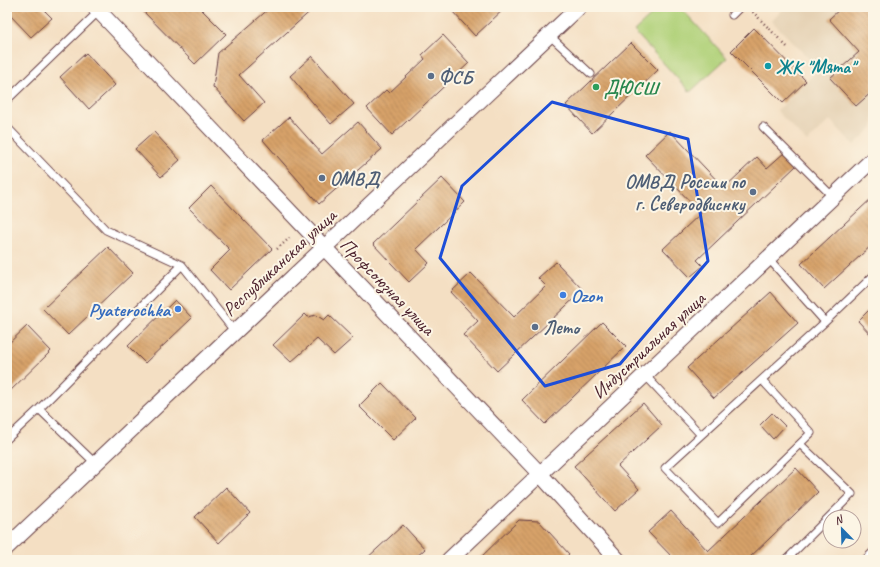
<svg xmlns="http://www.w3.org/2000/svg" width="880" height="567" viewBox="0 0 880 567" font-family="Caveat,sans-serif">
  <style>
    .built { fill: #e5d1b4 }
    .grass { fill: #b0d179; stroke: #7d7852 }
    .building { fill: url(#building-back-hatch) }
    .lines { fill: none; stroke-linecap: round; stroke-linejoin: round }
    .lane-casing { stroke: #643c42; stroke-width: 9 }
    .street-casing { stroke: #643c42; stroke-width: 17 }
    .path { stroke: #643c42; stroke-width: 2.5; stroke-dasharray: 1 3; stroke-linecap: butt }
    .lane { stroke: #fff; stroke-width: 7 }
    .street { stroke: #fff; stroke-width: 15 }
    .marked { fill: none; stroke: #1d4ed8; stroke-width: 3; stroke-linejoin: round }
    .culture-dot { fill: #0f9aa8; stroke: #fcf5e5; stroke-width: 1.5 }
    .service-dot { fill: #5c6f8a; stroke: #fcf5e5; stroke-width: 1.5 }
    .leisure-dot { fill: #2e9e5b; stroke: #fcf5e5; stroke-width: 1.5 }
    .shop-dot { fill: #3f7fe0; stroke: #fcf5e5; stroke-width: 1.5 }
    .labels { text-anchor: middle; stroke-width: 4; stroke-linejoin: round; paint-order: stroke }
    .culture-label { font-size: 19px; font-weight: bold; fill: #0d838f; stroke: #fcf5e5; text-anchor: start }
    .service-label { font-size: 19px; font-weight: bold; fill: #4e5e75; stroke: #fcf5e5; text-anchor: start }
    .leisure-label { font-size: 19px; font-weight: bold; fill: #27864d; stroke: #fcf5e5; text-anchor: start }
    .street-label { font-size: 19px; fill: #4a1f2b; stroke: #fcf5e5 }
    .shop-label { font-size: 19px; font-weight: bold; fill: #366cbe; stroke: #fcf5e5; text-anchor: start }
  </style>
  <defs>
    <pattern id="building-back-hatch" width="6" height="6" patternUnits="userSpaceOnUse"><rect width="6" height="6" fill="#d7a269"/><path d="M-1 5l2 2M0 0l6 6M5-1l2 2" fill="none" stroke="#b08357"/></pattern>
  </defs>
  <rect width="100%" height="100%" fill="#fcf5e5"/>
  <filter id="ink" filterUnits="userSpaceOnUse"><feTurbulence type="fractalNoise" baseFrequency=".025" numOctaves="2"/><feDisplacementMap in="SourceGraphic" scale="8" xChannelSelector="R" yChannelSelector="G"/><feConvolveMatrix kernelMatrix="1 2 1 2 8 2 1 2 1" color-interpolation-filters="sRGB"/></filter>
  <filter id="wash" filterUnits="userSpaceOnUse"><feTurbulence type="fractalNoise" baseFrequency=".012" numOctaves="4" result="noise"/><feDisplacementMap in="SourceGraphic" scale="16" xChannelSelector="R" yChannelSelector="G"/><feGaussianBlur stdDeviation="0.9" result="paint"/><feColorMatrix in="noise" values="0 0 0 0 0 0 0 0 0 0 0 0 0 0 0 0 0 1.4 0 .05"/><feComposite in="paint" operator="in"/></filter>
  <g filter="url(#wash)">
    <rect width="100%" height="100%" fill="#f4dfc3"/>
    <path class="built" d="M785,7H873V127L854,145L830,120L807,142L777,111L819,69L772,21Z"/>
    <path class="grass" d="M660,7H680L727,58L690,92L634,31Z"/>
    <g id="blocks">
      <path class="building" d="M7,7H41L52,18L31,37L7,12Z
        M139,7H199L226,34L195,64Z
        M271,7H315L239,75L264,103L244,121L213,87L218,53Z
        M456,7H506L475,36L452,11Z
        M842,7H866L873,15V91L856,106L830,78L859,52L829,19Z
        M754,28L806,81L783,103L731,51Z
        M443,35L469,63L392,135L367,108L386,90L389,93L425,59L422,55Z
        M631,43L658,70L592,133L566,105Z
        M86,53L115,85L89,109L60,77Z
        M312,56L354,104L331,124L290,76Z
        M289,117L322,154L358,122L382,149L319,204L263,140Z
        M670,131L724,188L757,157L767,168L785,152L797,165L697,260L703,266L690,277L663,249L701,213L645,155Z
        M154,132L180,160L161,177L135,149Z
        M442,178L465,202L416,249L429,263L409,282L373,244Z
        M211,186L272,249L229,290L210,270L230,250L189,208Z
        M873,197V244L824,289L801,264Z
        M108,247L133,273L68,335L43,309Z
        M556,262L583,290L497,371L463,335L478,321L451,292L471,273L514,317L546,286L538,278Z
        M771,292L798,323L714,398L687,368Z
        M175,300L192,318L145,363L128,346Z
        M873,306V337L858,321Z
        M305,314L308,317L316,315L324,320L329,315L353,338L334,355L317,339L291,362L273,345Z
        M602,322L626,346L545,424L522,400Z
        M27,326L51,351L7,394V345Z
        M382,383L416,418L393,440L359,406Z
        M643,403L662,425L618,466L639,489L615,511L574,466Z
        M772,413L785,426L773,439L760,425Z
        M796,468L818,492L747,560H675L648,532L671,511L708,551Z
        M226,487L250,513L219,543L195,517Z
        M519,520L539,521L569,554L563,560H478Z
        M403,525L425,549L413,560H365Z"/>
    </g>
  </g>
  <g filter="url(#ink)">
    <use href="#blocks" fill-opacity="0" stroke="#643c42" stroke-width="1"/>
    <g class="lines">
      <defs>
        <path id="lane" d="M732,15L740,7
          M549,35L591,74
          M7,100L99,11
          M7,127L106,230L182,265L235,332
          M763,127L833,197
          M769,259L825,322L873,276
          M645,375L701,435
          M762,380L811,433L718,523L665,468L825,322
          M39,409L182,265
          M7,439L39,409L95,463
          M786,560L852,494L800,444
          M865,560L873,552"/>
        <path id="street" d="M95,7L540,474L618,560
          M7,547L579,7
          M449,560L873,159"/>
      </defs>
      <use href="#lane" class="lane-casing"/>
      <use href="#street" class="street-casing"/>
      <path class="path" d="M750,9L789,49
        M277,249L292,236"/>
      <use href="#lane" class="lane"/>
      <use href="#street" class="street"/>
    </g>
  </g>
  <path class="marked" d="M552,102L688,139L708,261L620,364L545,386L440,258L462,186Z"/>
  <circle class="culture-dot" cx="768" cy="66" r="4"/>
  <g class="service-dot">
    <circle cx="431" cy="76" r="4"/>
    <circle cx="322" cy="178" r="4"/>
    <circle cx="753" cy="192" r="4"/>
    <circle cx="535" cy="327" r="4"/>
  </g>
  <circle class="leisure-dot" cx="596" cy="87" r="4"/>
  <g class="shop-dot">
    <circle cx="563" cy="295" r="4"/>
    <circle cx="178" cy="309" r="4"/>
  </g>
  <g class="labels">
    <g class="culture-label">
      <text x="776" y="73">ЖК "Мята"</text>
    </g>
    <g class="service-label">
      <text x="439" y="83">ФСБ</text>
      <text x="330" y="185">ОМВД</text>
      <text x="745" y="188" text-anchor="end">ОМВД России по<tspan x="745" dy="22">г. Северодвиснку</tspan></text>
      <text x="543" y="334">Лето</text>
    </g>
    <g class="leisure-label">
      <text x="604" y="94">ДЮСШ</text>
    </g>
    <g class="street-label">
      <text transform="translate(279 262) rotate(-43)" y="7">Республиканская улица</text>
      <text transform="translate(388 286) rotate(46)" y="7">Профсоюзная улица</text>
      <text transform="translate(648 345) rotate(-43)" y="7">Индустриальная улица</text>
    </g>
    <g class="shop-label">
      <text x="571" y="302">Ozon</text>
      <text x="170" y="316" text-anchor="end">Pyaterochka</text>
    </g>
  </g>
  <rect width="880" height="567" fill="none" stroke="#fcf5e5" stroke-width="24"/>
  <g transform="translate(842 529) rotate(337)"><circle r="19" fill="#fcf5e5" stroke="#b59f9b"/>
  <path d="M0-3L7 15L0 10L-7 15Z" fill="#1f6fb2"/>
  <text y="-6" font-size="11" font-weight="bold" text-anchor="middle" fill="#4a1f2b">N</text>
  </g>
</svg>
